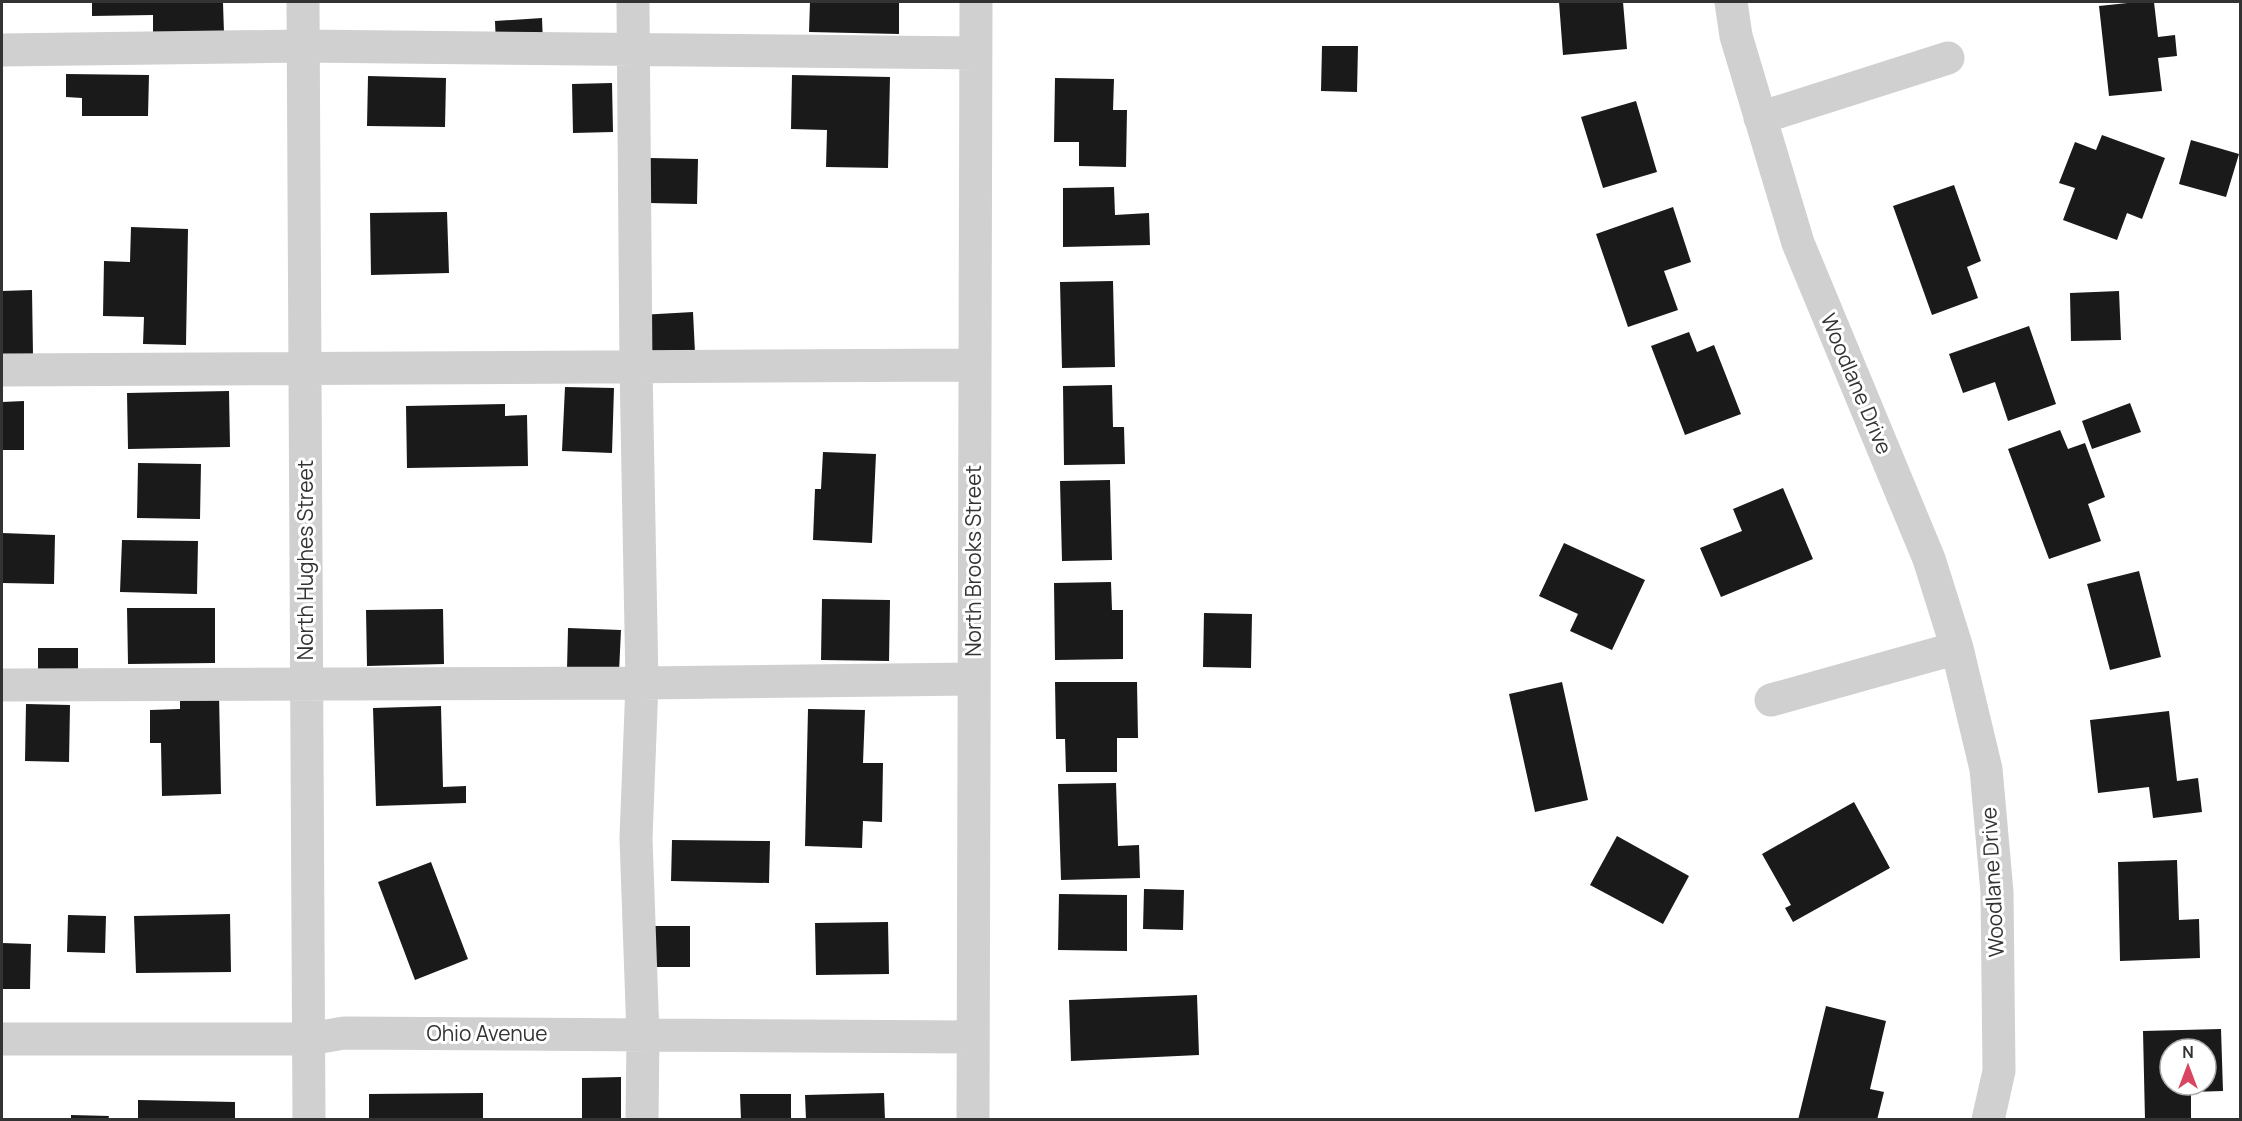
<svg xmlns="http://www.w3.org/2000/svg" width="2242" height="1121" viewBox="0 0 2242 1121" font-family="Manrope,sans-serif">
  <style>
    .building { fill: #1a1a1a; fill-rule: evenodd }
    .lines { fill: none; stroke-linecap: round; stroke-linejoin: round }
    .minor { stroke: #d0d0d0; stroke-width: 33 }
    .labels { text-anchor: middle; stroke-width: 6; stroke-linejoin: round; paint-order: stroke }
    .street-label { font-size: 21px; fill: #333; stroke: #fff }
  </style>
  <rect width="100%" height="100%" fill="#fff"/>
  <path class="building" d="M92,2L223,3L224,33L153,34V15L92,16Z
    M810,2H899V34L809,32Z
    M1559,2H1623L1627,49L1563,55Z
    M2137,2H2154L2158,37L2175,35L2177,56L2158,58L2162,91L2109,96L2099,6Z
    M542,18L543,43L496,46L495,21Z
    M1322,46H1358L1357,92L1321,91Z
    M66,74L149,75L148,116H82V98L66,97Z
    M792,75L890,77L888,168L826,167L827,130L791,129Z
    M368,76L446,78L445,127L367,126Z
    M1055,78L1114,79L1113,110H1127L1126,167L1079,166V142H1054Z
    M612,83L613,132L573,133L572,84Z
    M1636,101L1657,172L1603,188L1581,117Z
    M2102,135L2165,158L2142,219L2127,213L2117,240L2063,220L2075,188L2059,183L2075,142L2096,150Z
    M2191,140L2239,154L2226,197L2179,184Z
    M650,158L698,159L697,204L649,203Z
    M1954,185L1981,261L1967,267L1978,298L1932,315L1893,206Z
    M1114,187L1115,215L1149,213L1150,245L1063,247V188Z
    M1673,207L1691,262L1664,271L1678,310L1628,327L1596,234Z
    M447,212L449,273L371,275L370,213Z
    M131,227L188,229L186,345L143,344L144,317L103,316L104,261L130,262Z
    M1113,281L1115,367L1062,368L1060,282Z
    M32,290L33,355L2,356V291Z
    M2119,291L2121,340L2071,341L2070,293Z
    M693,312L695,353L641,355L640,315Z
    M2029,326L2056,404L2008,421L1995,382L1963,393L1949,354Z
    M1689,332L1697,352L1714,345L1741,414L1685,435L1651,346Z
    M1112,385L1113,427H1124L1125,464L1064,465L1063,386Z
    M565,387L614,388L612,453L562,451Z
    M229,391L230,447L128,449L127,393Z
    M24,401V450H2V402Z
    M2130,403L2141,432L2092,449L2082,421Z
    M505,404V416L527,415L528,466L407,468L406,406Z
    M2060,430L2068,449L2085,443L2105,497L2088,504L2101,541L2049,559L2008,449Z
    M823,452L876,454L872,543L813,540L815,489H821Z
    M138,463L201,464L200,519L137,518Z
    M1110,480L1112,560L1062,561L1060,481Z
    M1783,488L1813,559L1721,597L1700,548L1742,531L1733,509Z
    M2,533L55,535L54,584L2,583Z
    M122,540L198,541L197,594L120,592Z
    M1564,543L1645,580L1612,650L1570,631L1578,614L1539,596Z
    M2139,571L2161,657L2110,670L2087,584Z
    M1111,582L1112,610H1123V659L1055,660L1054,583Z
    M822,599L890,600L889,661L821,660Z
    M127,608H215V663L128,664Z
    M443,609L444,664L367,666L366,610Z
    M1204,613L1252,614L1251,668L1203,667Z
    M568,628L621,630L619,672L567,670Z
    M38,648H78V674H38Z
    M1055,682H1137L1138,738H1117V772H1066L1065,739H1056Z
    M1562,682L1588,800L1535,812L1509,694Z
    M219,694L221,794L162,796L161,743H150V710L180,709V696Z
    M26,704L70,705L69,762L25,761Z
    M441,706L443,787L466,786V803L376,806L373,708Z
    M808,709L865,710L863,763H883L882,822L863,821L862,848L805,846Z
    M2169,711L2177,781L2198,778L2202,812L2153,818L2149,787L2098,793L2090,720Z
    M1116,783L1118,846L1139,845L1140,878L1061,880L1058,784Z
    M1854,802L1890,868L1793,922L1785,908L1791,905L1762,854Z
    M1617,836L1689,876L1663,924L1590,885Z
    M672,840L770,841L769,883L671,881Z
    M2177,860L2179,920L2199,919L2200,958L2120,961L2118,862Z
    M431,862L468,959L415,980L378,882Z
    M1144,889L1184,890L1183,930L1143,929Z
    M1059,894L1127,895V951L1058,950Z
    M230,914L231,972L136,973L134,916Z
    M68,915L106,916L105,953L67,952Z
    M888,922L889,974L816,975L815,923Z
    M649,926H690V967H648Z
    M2,943L31,944L30,989H2Z
    M1197,995L1199,1055L1071,1061L1069,1000Z
    M1826,1006L1886,1021L1870,1089L1884,1092L1877,1120H1798Z
    M2221,1029L2223,1091L2191,1092V1120H2145L2143,1031ZM2170,1049H2206V1085H2170Z
    M621,1077V1120H582V1078Z
    M483,1093V1120H369V1094Z
    M884,1093L885,1120H806L805,1095Z
    M740,1094H791V1120H741Z
    M138,1100L235,1102V1120H138Z
    M71,1115L109,1116L108,1120H71Z"/>
  <g class="lines">
    <path class="minor" d="M303,2L309,1120
      M633,2L636,367L642,683L636,838L643,1035L642,1120
      M1731,2L1736,36L1798,243L1929,559L1957,648L1986,769L1997,892L1999,1071L1988,1120
      M2,50L303,46L976,53
      M1760,118L1948,58
      M2,370L975,365
      M2,685L642,683L974,679
      M1771,700L1957,648
      M2,1039H309L344,1033L972,1037
      M973,1120L976,2"/>
  </g>
  <g class="labels">
    <g class="street-label">
      <text transform="translate(1856 384) rotate(67)" y="7">Woodlane Drive</text>
      <text transform="translate(306 560) rotate(-90)" y="7">North Hughes Street</text>
      <text transform="translate(974 561) rotate(-90)" y="7">North Brooks Street</text>
      <text transform="translate(1993 882) rotate(-93)" y="7">Woodlane Drive</text>
      <text x="487" y="1041">Ohio Avenue</text>
    </g>
  </g>
  <rect width="2242" height="1121" fill="none" stroke="#333333" stroke-width="6"/>
  <g transform="translate(2188 1067)"><circle r="28" fill="#ffffff" stroke="#adadad" stroke-width="1.5"/>
  <path d="M0-4.5L10 22L0 15L-10 22Z" fill="#d94661"/>
  <text y="-9" font-size="16" font-weight="bold" text-anchor="middle" fill="#333333">N</text>
  </g>
</svg>
